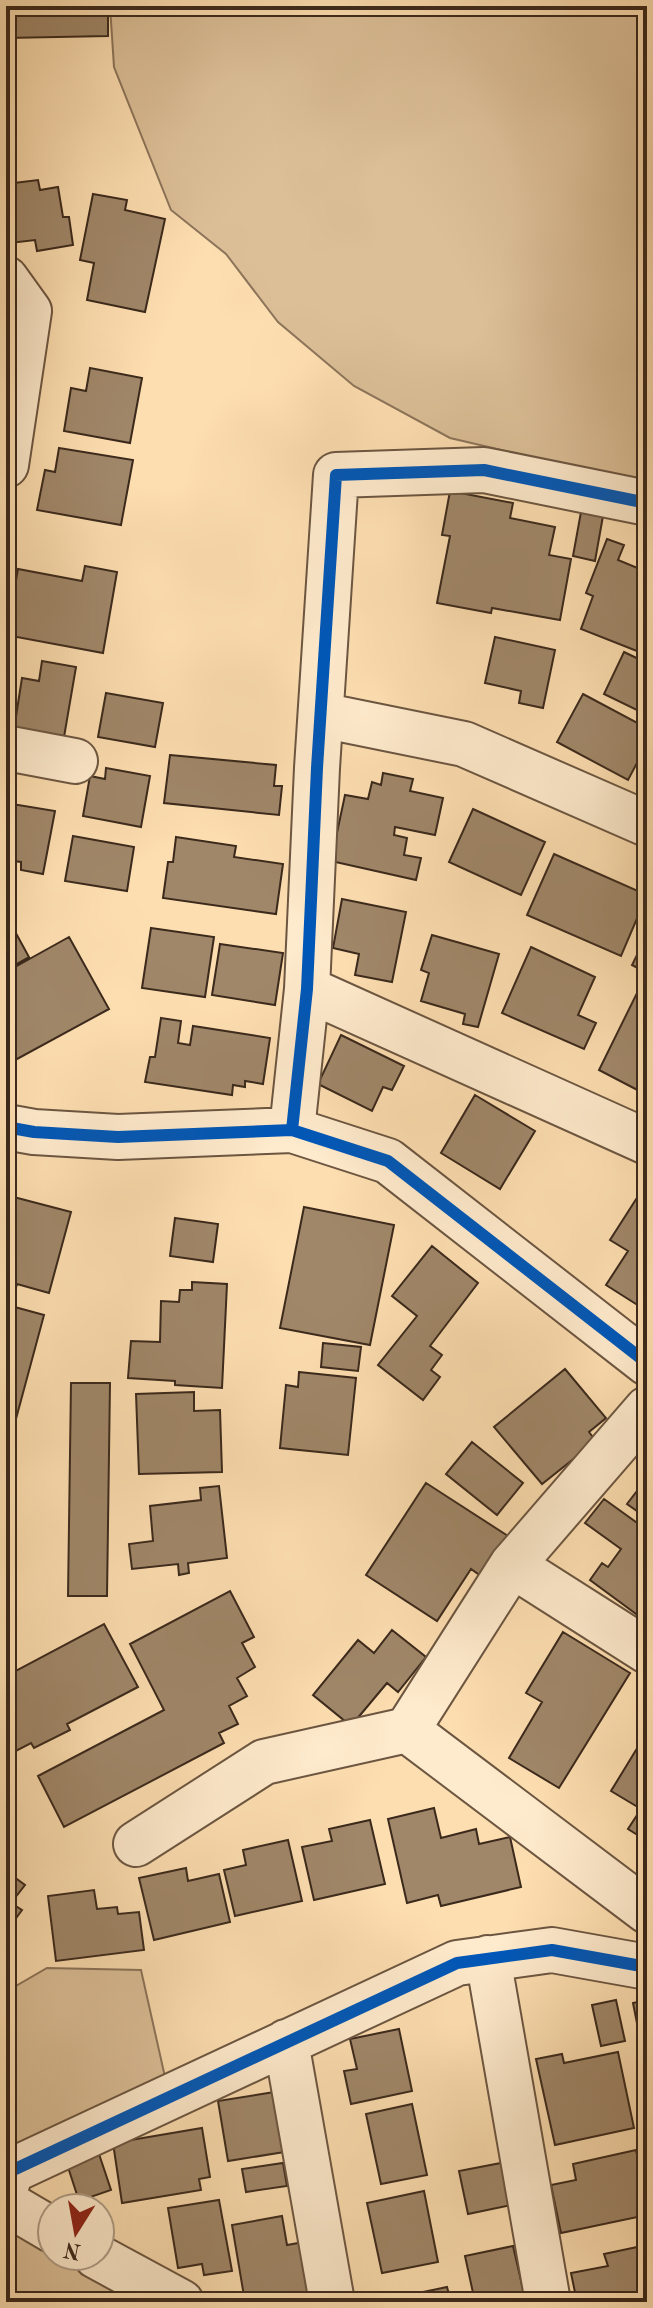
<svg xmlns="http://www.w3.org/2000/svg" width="653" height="2308" viewBox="0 0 653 2308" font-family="'Old Standard TT',serif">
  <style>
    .green { fill: #dcbf97; stroke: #8c745a; stroke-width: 2 }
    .building { fill: #a08769; stroke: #3b291c; stroke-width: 2 }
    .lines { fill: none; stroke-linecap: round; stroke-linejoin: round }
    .minor-casing { stroke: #6c5641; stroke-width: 48 }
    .minor { stroke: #feeacc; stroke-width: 44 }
    .cycleway-casing { stroke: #feeacc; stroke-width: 17 }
    .cycleway { stroke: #0057b8; stroke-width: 12 }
  </style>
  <rect width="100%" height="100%" fill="#fddeb0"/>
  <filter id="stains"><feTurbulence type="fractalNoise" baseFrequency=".0025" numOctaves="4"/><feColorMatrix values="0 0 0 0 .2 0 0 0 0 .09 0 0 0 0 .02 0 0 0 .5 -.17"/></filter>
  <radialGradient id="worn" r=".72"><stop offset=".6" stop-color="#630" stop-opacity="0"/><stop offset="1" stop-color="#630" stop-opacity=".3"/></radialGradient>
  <path class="green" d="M110,6H647V484L450,438L354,386L278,322L226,254L171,210L114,67Z
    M47,1968L141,1970L165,2077L6,2161V2006L16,1986Z
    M6,2217L52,2243V2256H75L156,2302H6Z"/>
  <path class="building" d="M6,6H108V36L6,38Z
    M38,180L40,190L58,187L63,217H69L73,245L37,251L35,240L10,243L6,230V184Z
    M93,194L127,200L125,210L165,219L145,312L87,300L94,263L80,260Z
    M90,368L142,378L130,443L64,431L71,388L86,391Z
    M59,448L133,460L121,525L37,510L45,470L55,472Z
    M450,491L513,503L510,518L555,527L549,555L571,559L560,620L492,608L491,613L437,603L450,536L442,535Z
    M581,512L603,516L595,561L573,556Z
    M607,539L624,545L618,560L647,572V655L581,629L593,596L586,593Z
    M85,566L117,572L103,653L6,635L18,569L82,581Z
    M495,637L555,650L543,708L519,703L521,691L485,683Z
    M624,652L647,663V715L604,694Z
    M42,661L76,667L64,737L14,729L22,678L39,681Z
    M106,693L163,703L155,747L98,737Z
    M583,694L647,728V744L628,780L557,742Z
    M170,755L276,765L274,786H282L279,815L164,803Z
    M106,768L150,776L141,827L83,816L90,776L105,779Z
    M383,773L413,779L410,791L443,798L435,835L395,827L394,835L407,838L404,855L421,858L416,880L331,861L345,795L368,799L372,782L381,785Z
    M6,803L55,811L43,874L21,870V862L6,860Z
    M473,809L545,842L521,895L449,862Z
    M73,836L134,847L127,891L65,881Z
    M176,837L236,846L234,857L283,864L276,914L163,898L168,862H173Z
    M554,854L647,895L621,956L527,915Z
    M342,899L406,912L392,982L355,975L359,954L333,948Z
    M6,915L29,957L6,970Z
    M151,928L214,937L205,997L142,988Z
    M432,935L499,954L478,1027L463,1024L465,1014L421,1001L429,973L421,970Z
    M647,935V973L632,965Z
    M69,937L109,1009L6,1065V972Z
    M220,944L283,953L275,1005L212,995Z
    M531,947L595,977L578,1015L596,1023L584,1049L502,1013Z
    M637,993L647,998V1095L599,1070Z
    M161,1018L181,1021L178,1043L190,1045L193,1026L270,1038L263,1084L245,1081V1087L233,1085L232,1095L145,1082L150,1057H155Z
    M341,1035L404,1066L392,1090L383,1087L372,1111L318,1084Z
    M475,1095L535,1131L500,1189L441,1153Z
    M642,1190L647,1194V1311L606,1285L628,1251L610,1240Z
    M6,1195L71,1212L49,1293L17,1284L11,1306L44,1315L6,1456Z
    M304,1207L394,1225L370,1345L280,1328Z
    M175,1218L218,1224L213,1262L170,1256Z
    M432,1246L478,1283L430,1346L442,1355L431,1370L440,1377L423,1400L378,1365L417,1316L392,1296Z
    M192,1282L227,1284L222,1388L175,1385V1381L128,1378L131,1341L160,1342L161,1301L179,1302L180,1290H192Z
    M323,1343L361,1347L358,1371L321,1367Z
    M565,1369L606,1418L589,1432L596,1441L542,1484L494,1427Z
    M299,1372L356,1378L348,1455L280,1448L286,1385L298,1387Z
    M71,1383H110L107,1596H68Z
    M194,1392V1411L220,1410L222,1472L139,1474L136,1394Z
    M472,1442L523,1483L497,1515L446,1474Z
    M647,1478V1518L627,1504Z
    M426,1483L508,1536L481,1576L471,1569L437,1621L366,1575Z
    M219,1486L227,1558L188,1563L189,1573L179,1575L178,1564L132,1569L129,1544L153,1541L150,1506L201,1500L200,1488Z
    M604,1499L647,1530V1622L590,1580L602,1563L608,1567L621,1549L585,1523Z
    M230,1591L254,1637L242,1643L255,1667L237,1678L247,1696L229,1706L238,1724L219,1733L224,1743L64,1827L38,1776L164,1710L130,1644Z
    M104,1624L138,1687L67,1724L70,1730L34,1748L31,1743L6,1756V1676Z
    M392,1630L426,1657L398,1692L387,1683L351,1726L313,1695L358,1640L374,1653Z
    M563,1632L630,1673L559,1788L509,1758L542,1702L526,1693Z
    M647,1732V1841L628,1829L641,1809L611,1791Z
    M434,1808L441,1838L476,1829L479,1844L510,1837L521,1887L441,1906L438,1895L407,1903L388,1819Z
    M370,1820L385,1884L314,1900L302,1847L332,1841L329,1829Z
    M288,1840L302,1901L235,1916L224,1870L246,1865L243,1850Z
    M186,1868L188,1881L219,1874L230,1922L154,1940L139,1878Z
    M6,1871L25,1885L11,1903L22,1910L6,1932Z
    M94,1890L97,1909L117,1907L118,1914L139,1912L144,1950L56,1961L48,1896Z
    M616,2000L625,2041L601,2046L592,2005Z
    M647,2000V2064H645L633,2003Z
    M399,2029L412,2091L351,2104L344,2071L357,2069L350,2039Z
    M618,2052L634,2128L555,2145L536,2059L562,2054L564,2063Z
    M281,2091L291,2151L228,2161L218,2101Z
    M412,2104L427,2175L381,2184L366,2114Z
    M202,2128L210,2177L199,2179L201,2190L122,2203L113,2143Z
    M636,2150L647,2201V2215L561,2233L551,2185L576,2180L573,2164Z
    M99,2154L111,2190L79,2201L67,2164Z
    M283,2163L287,2186L246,2192L242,2169Z
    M501,2163L511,2205L468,2214L459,2171Z
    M424,2191L438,2262L382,2273L367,2203Z
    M219,2200L232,2271L204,2275L202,2264L178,2268L168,2208Z
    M282,2216L287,2245L304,2242L314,2302H245L232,2225Z
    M513,2246L526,2302H475L465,2256Z
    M642,2246L647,2270V2302H577L571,2273L608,2266L604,2254Z
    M447,2287L451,2302H375Z"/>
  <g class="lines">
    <defs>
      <path id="minor" d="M6,279L29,311L6,465
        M321,715L464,744L647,824
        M6,748L75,761
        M307,989L647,1142
        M6,1127L34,1132L118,1137L292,1130L388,1161L647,1363
        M292,1130L307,989L317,768L336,475L484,470L647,503
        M512,1565L647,1651
        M407,1730L647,1911
        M136,1844L264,1762L407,1730L512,1565L647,1409
        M488,1958L548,2302
        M286,2042L332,2302
        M6,2187L11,2171L457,1963L552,1950L647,1967
        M6,2203L52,2230
        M96,2256L181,2302"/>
    </defs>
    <use href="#minor" class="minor-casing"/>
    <use href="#minor" class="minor"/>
    <defs>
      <path id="cycleway" d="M6,1127L34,1132L118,1137L292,1130L388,1161L647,1363
        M292,1130L307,989L317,768L336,475L484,470L647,503
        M6,2187L11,2171L457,1963L552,1950L647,1967"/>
    </defs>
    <use href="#cycleway" class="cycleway-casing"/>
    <use href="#cycleway" class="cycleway"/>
  </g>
  <rect width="653" height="2308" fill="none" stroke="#fddeb0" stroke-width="32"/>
  <rect x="8" y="8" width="637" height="2292" fill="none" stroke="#3b291c" stroke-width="4"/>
  <rect x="16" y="16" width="621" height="2276" fill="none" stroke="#3b291c" stroke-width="2"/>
  <g transform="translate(76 2232) rotate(191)"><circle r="38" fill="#feeacc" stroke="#b09d86" stroke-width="2"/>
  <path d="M0-6L14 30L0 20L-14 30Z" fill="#8f2418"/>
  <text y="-12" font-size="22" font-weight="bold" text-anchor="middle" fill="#3b291c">N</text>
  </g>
  <rect width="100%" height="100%" filter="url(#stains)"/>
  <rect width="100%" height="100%" fill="url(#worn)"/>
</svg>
